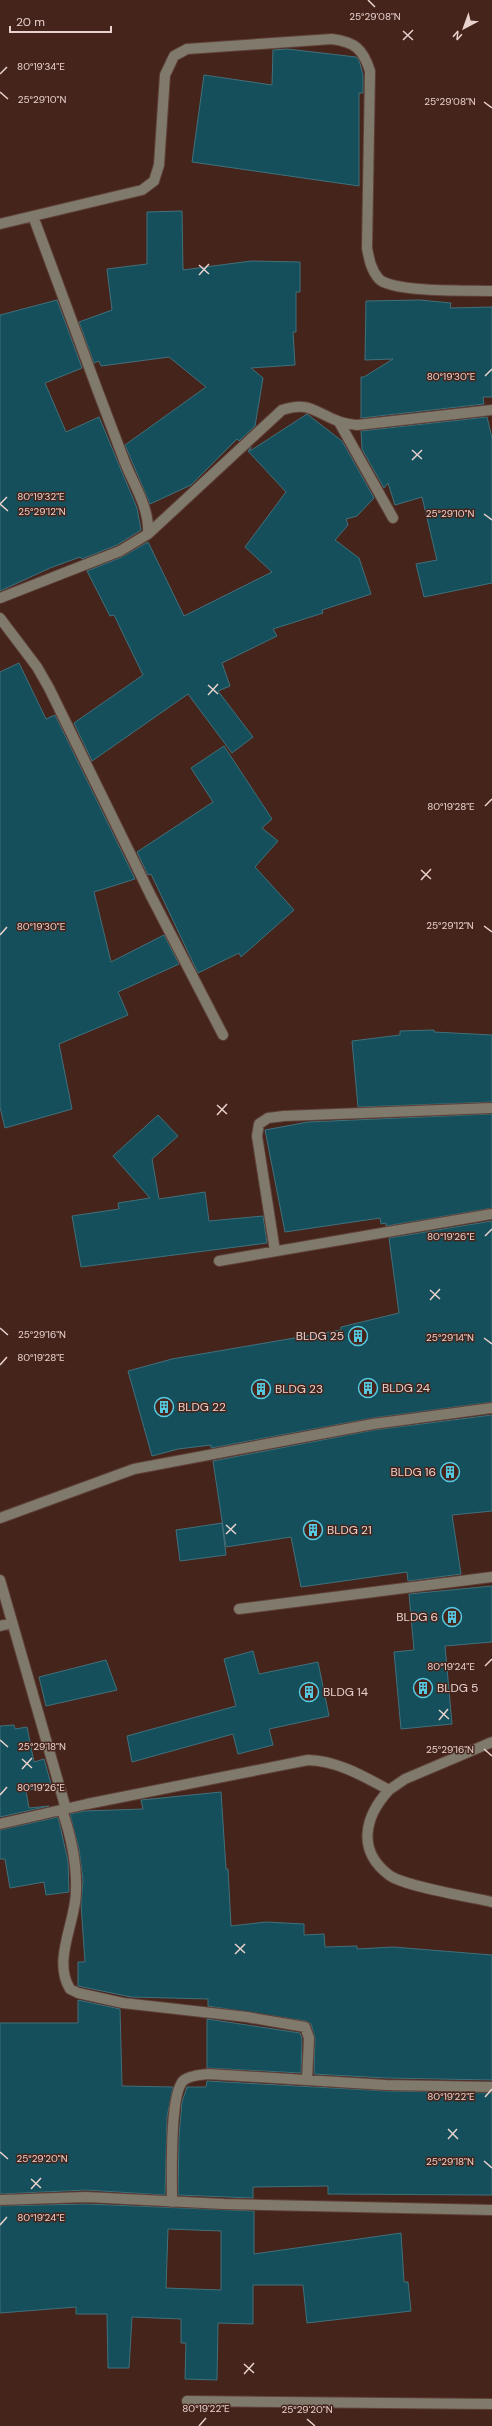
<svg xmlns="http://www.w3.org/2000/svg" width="492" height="2426" viewBox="0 0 492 2426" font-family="'DM Sans',sans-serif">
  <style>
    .building { fill: #144f5b; stroke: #41707b; fill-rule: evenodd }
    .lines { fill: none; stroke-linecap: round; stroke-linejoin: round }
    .minor-casing { stroke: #5f4038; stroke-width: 12 }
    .minor { stroke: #7f7a6b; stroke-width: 10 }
    .ticks { fill: none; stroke: #e9d2cd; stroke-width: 1.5 }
    .labels { text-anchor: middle; stroke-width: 3; stroke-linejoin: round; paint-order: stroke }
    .poi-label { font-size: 12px; fill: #e9d2cd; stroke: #45241c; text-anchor: start }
    .ticks-label { font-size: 10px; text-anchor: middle; fill: #e9d2cd; stroke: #45241c; stroke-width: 3; stroke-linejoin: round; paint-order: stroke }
  </style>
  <rect width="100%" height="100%" fill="#45241c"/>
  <path class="building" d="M287,49L356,57L359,60L363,75V93H359V186L192,162L204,75L272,85L273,50Z
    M182,211L183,270L251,261L300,262V292H296V332H293L295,365L251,368L263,378L255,426L239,441L237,439L191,485L150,504L125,445L206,387L169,357L101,366L99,361L94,363L79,322L112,310L107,269L147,264V212Z
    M57,300L82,368L45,383L66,432L99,417L137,508L141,530L117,545L82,559L80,557L50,568L0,591V315Z
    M420,300L451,303L450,308L492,307V397H483L484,404L361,418V377H364L393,359L365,360L366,301Z
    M307,414L342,441L374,498L357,516L346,519L348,525L335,540L359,558L371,594L322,610L323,613L273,629L277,636L222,663L230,686L218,691L253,737L232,753L188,694L92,761L74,723L143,675L114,615L110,616L87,571L122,557L148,542L184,616L272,572L245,547L286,492L248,451L251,447L250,451Z
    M487,417L492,438V583L424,597L416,564L437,560L422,497L395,505L388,483L384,488L362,449L361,431Z
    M19,663L46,719L55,715L135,879L94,892L111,962L164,935L179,964L118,992L128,1015L59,1044L72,1109L5,1128L0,1107V672Z
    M224,746L272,819L262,828L278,841L255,867L294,910L241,957L239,953L198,973L151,874L148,875L137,852L213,802L191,768Z
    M434,1030V1032L492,1035V1102L358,1107L352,1041L400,1035V1031Z
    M492,1114V1208L386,1226V1223L381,1224L380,1218L285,1232L265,1130L308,1122Z
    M158,1115L178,1136L152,1159L159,1199L205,1192L209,1221L263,1216L267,1243L81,1267L72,1216L119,1209L118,1203L150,1198L113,1156Z
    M492,1221V1402L372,1418L211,1448V1445L178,1449L152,1456L128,1371L172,1359L341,1330V1327L399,1313L389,1238Z
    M492,1415V1511L452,1515L461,1574L408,1581L407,1572L301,1587L291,1537L226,1547L213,1461L374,1430Z
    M222,1523L226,1555L180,1561L176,1530Z
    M492,1586V1642L445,1646L452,1724L401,1729L394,1652L414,1650L409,1594Z
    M253,1651L259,1674L318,1662L329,1716L269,1729L273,1745L238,1754L233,1734L132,1762L127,1736L236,1706L224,1659Z
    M106,1660L117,1690L46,1706L39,1677Z
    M14,1725L15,1729L27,1727L34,1762L44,1759L51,1784L26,1791L29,1808L49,1806L0,1817V1726Z
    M221,1792L226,1869H228L231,1926L266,1922L304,1924V1935L324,1934L325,1947L357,1946V1949L393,1947L492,1955V2080L386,2078L314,2074L315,2038L311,2024L306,2021L208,2006V1999L131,1997L78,1986V1962H85L81,1904L83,1880L79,1849L70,1814L84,1811L143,1809L141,1800Z
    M58,1817L68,1861L69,1892L46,1895L44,1882L10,1888L5,1859H0V1830Z
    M78,2000L120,2009L122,2086L173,2087L167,2117L165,2195L86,2190L0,2194V2023H78Z
    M207,2019L300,2033L302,2039L301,2073L207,2068Z
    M207,2081L386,2091L492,2093V2195L328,2194V2186L253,2187V2198L178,2195L179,2137L182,2102L187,2087H206Z
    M86,2204L254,2211V2254L401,2233L404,2282H408L411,2311L307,2323L303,2285H253V2324L218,2323L217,2380L185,2379L186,2343H181V2319L132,2317L129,2368H108L107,2314H76V2307L0,2313V2206ZM168,2229L221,2231V2290L166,2288Z"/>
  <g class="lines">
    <defs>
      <path id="minor" d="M0,224L142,190L154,181L159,165L165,75L174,56L187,49L332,39C355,42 363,49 370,71L367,248C369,259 371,270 379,279C394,293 470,290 492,291
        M339,422L393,518
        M148,534L282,410C309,401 314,412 338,421C344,424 351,424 357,425L492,410
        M0,598L120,551L148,534C150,508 133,484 124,460C93,379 63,298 33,216
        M0,618L37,667L49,688L151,896L223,1035
        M275,1251L257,1136L259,1124L268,1118L284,1116L492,1108
        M219,1261L492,1214
        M0,1518L134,1469L373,1424L492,1408
        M0,1580L66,1809
        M239,1609L492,1577
        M0,1626L12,1623
        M389,1790C365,1816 356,1850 389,1875C403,1886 470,1897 492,1902
        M62,1810C71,1836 77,1863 76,1891C76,1922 52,1960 70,1989L78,1993L123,2003L247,2017L305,2027L309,2038L307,2080
        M0,1824L87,1804L308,1760C338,1761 363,1776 389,1790L405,1779L492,1742
        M0,2200L86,2197L224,2204L492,2210
        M172,2202C172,2179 169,2092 184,2080C191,2075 201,2075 208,2074L386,2085L492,2087
        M187,2401L492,2404"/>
    </defs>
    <use href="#minor" class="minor-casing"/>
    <use href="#minor" class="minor"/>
  </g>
  <path class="ticks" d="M368,0L375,7M403,31L413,40M403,40L413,30M0,74L7,67M0,92L8,99M484,102L492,108M199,265L209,274M199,275L209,264M485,376L492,369M412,450L422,459M412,460L422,450M0,504L7,497M0,504L8,511M484,514L492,520M208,685L218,694M208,695L218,684M485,806L492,799M421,870L431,879M421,880L431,869M484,926L492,932M0,935L7,927M217,1105L227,1114M217,1115L227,1104M485,1236L492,1229M430,1290L440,1299M430,1300L440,1289M0,1328L8,1335M484,1338L492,1344M0,1365L7,1357M226,1525L236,1534M226,1534L236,1524M485,1666L492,1659M439,1710L449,1719M439,1720L448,1709M0,1740L8,1747M484,1749L492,1756M22,1759L32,1768M22,1769L32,1758M0,1795L7,1787M235,1944L245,1953M235,1954L245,1944M485,2097L492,2089M448,2129L458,2139M448,2139L457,2129M0,2152L8,2159M484,2161L492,2168M31,2179L41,2188M31,2189L41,2178M0,2225L7,2217M244,2364L254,2373M244,2374L254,2363M307,2419L315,2426M199,2426L206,2418"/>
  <defs>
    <symbol id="building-ring" viewBox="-11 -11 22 22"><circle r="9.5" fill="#45241c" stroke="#56c9e1" stroke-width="1.5"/><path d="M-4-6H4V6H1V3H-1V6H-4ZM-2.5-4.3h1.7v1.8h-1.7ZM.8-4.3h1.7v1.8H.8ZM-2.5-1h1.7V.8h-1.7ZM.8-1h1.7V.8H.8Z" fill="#56c9e1"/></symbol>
  </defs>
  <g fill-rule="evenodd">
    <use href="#building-ring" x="347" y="1325" width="22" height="22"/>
    <use href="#building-ring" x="357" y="1377" width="22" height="22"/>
    <use href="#building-ring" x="250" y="1378" width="22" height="22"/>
    <use href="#building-ring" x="153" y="1396" width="22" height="22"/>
    <use href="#building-ring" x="439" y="1461" width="22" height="22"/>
    <use href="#building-ring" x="302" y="1519" width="22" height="22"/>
    <use href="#building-ring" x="441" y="1606" width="22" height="22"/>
    <use href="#building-ring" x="412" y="1677" width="22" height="22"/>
    <use href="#building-ring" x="298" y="1681" width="22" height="22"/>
  </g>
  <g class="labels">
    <g class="poi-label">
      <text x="344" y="1340" text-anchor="end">BLDG 25</text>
      <text x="382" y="1392">BLDG 24</text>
      <text x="275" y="1393">BLDG 23</text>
      <text x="178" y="1411">BLDG 22</text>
      <text x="436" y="1476" text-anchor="end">BLDG 16</text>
      <text x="327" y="1534">BLDG 21</text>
      <text x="438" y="1621" text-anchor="end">BLDG 6</text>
      <text x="437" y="1692">BLDG 5</text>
      <text x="323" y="1696">BLDG 14</text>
    </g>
  </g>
  <g class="ticks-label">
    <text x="375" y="20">25°29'08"N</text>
    <text x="41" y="70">80°19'34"E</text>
    <text x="42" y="103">25°29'10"N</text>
    <text x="450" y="105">25°29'08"N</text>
    <text x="451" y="380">80°19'30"E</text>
    <text x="41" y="500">80°19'32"E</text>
    <text x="42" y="515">25°29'12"N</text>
    <text x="450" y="517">25°29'10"N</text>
    <text x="451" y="810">80°19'28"E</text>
    <text x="450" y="929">25°29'12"N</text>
    <text x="41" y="930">80°19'30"E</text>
    <text x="451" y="1240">80°19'26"E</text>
    <text x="42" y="1338">25°29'16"N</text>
    <text x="450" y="1341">25°29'14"N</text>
    <text x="41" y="1361">80°19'28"E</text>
    <text x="451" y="1670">80°19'24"E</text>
    <text x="42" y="1750">25°29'18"N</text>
    <text x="450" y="1753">25°29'16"N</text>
    <text x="41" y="1791">80°19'26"E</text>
    <text x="451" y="2100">80°19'22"E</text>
    <text x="42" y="2162">25°29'20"N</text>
    <text x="450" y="2165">25°29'18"N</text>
    <text x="41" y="2221">80°19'24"E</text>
    <text x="206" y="2412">80°19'22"E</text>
    <text x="307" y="2413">25°29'20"N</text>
  </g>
  <g transform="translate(464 28) rotate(221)" stroke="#45241c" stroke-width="3" paint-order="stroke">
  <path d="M0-3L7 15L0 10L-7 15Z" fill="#e9d2cd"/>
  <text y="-6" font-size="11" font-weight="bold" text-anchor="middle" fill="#e9d2cd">N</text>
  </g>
  <path d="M10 26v6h101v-6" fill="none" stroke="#e9d2cd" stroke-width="2"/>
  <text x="16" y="26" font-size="12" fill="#e9d2cd" stroke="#45241c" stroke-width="3" paint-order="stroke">20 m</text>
</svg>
